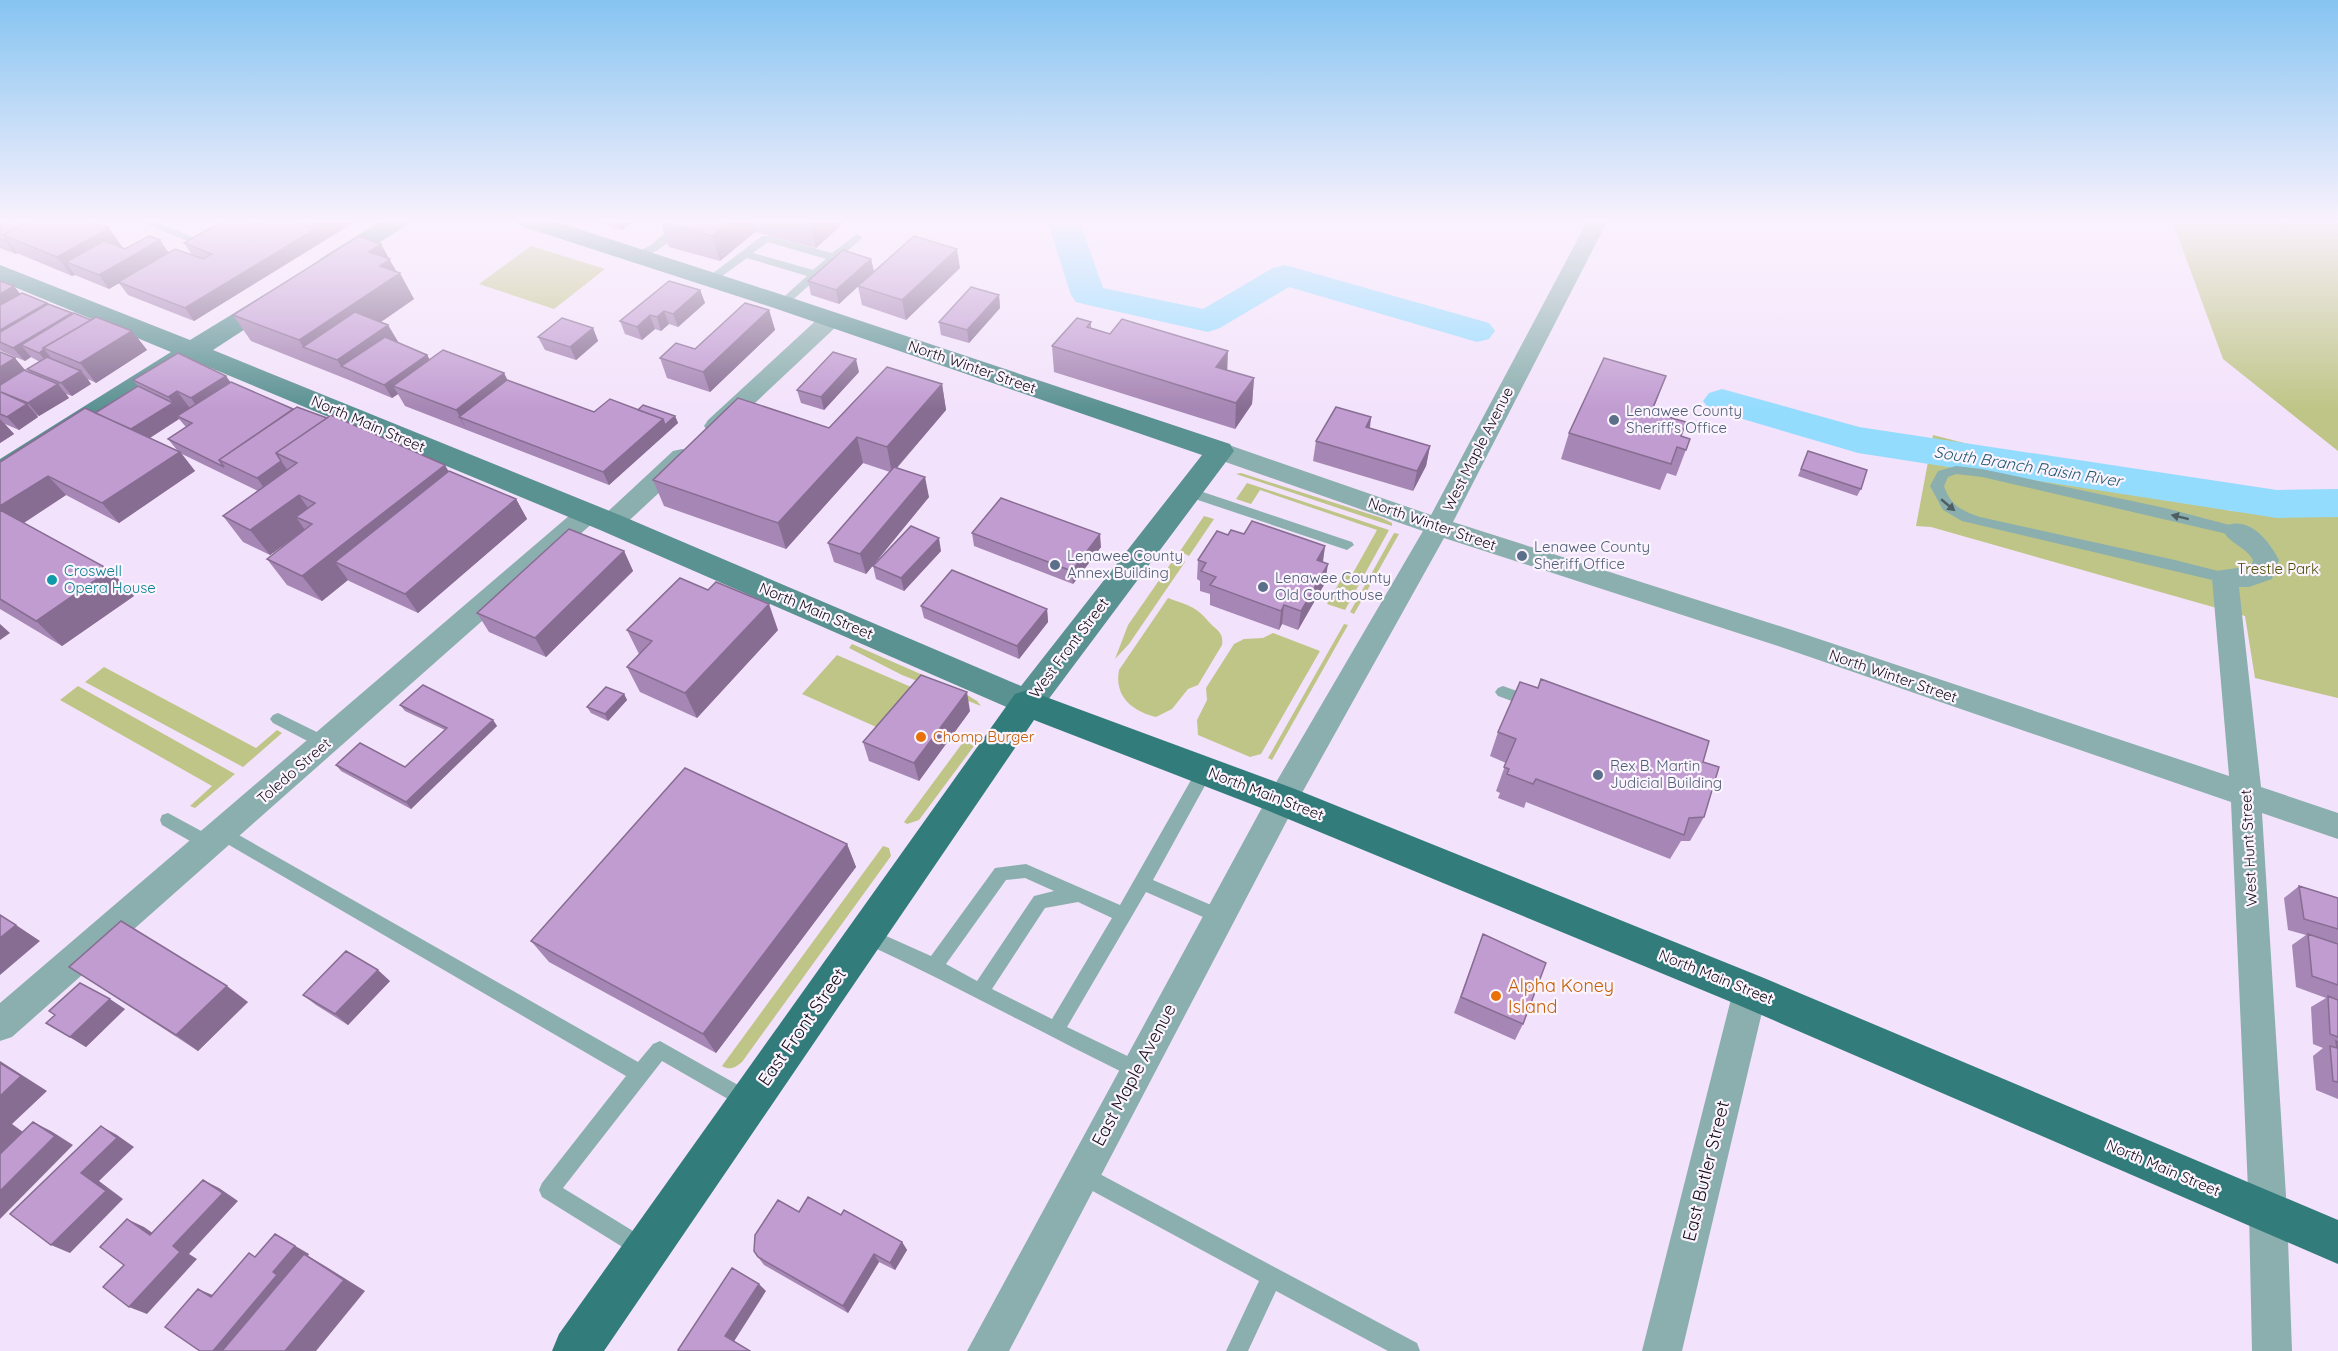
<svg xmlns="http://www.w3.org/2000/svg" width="2338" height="1351" viewBox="0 0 2338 1351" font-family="Quicksand,sans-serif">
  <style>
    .green { fill: #bfc587 }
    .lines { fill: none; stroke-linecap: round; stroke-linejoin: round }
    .river { fill: #94dcfe; fill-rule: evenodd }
    .lane { fill: #8bafae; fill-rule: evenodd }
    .street { fill: #8bafae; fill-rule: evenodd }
    .secondary { fill: #5a9191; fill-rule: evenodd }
    .primary { fill: #327c7c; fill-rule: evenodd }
    .wall { fill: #a686b4; fill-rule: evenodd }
    .shaded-wall { fill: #876d92 }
    .building { fill: #c19cd1; stroke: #876d92; stroke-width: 1.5 }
    .oneway { fill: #4e5e62 }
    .service-dot { fill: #5c6f8a; stroke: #fbf4fe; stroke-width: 2 }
    .culture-dot { fill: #0f9aa8; stroke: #fbf4fe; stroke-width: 2 }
    .food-dot { fill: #e8710a; stroke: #fbf4fe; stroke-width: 2 }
    .labels { text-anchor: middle; stroke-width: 4.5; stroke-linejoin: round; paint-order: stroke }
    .street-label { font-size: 15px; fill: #120d15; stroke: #fbf4fe }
    .service-label { font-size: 15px; fill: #4e5e75; stroke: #fbf4fe; text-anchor: start }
    .park-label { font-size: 15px; fill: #4a4e00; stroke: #fbf4fe }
    .culture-label { font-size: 15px; fill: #0d838f; stroke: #fbf4fe; text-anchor: start }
    .food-label { font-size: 15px; fill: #c56008; stroke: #fbf4fe; text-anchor: start }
    .water-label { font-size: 16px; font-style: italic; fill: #1e576e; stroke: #fbf4fe }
    .near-food-label { font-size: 18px; fill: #c56008; stroke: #fbf4fe; text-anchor: start }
    .near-street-label { font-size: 18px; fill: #120d15; stroke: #fbf4fe }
  </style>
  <rect width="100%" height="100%" fill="#f3e2fb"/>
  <path class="green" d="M2172,220H2338V451L2223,359Z
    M531,246L605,269L554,309L479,284Z
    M1933,435L2231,511L2338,514V698L2255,678L2245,616L1931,527L1916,526Z
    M1241,473L1382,518L1392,523V526L1236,474Z
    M1247,483L1389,530L1345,610L1327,604L1346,571L1353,573L1377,530L1260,490L1251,504L1236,499Z
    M1204,516L1214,519L1189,556L1180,551Z
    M1394,533L1399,534L1354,614L1350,612Z
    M1176,556L1185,562L1129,644L1115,659L1128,625Z
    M1168,598C1187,605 1196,606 1209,622C1217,631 1224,632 1222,645L1198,685L1188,689L1172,709L1156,717C1133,711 1114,697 1119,670Z
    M1344,624L1348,625L1272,760L1268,758Z
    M1273,633L1320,651L1261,754L1250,757L1198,735L1197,720L1207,700L1206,688L1234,644L1244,639L1263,638Z
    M852,644L964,693L977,701L981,706L902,675L849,648Z
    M837,655L925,693L892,734L802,694Z
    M104,667L256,748L277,730L282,733L243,767L85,682Z
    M78,686L235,774L195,808L190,806L212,786L60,700Z
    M964,741L974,746L919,820L907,824L904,822Z
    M883,846L889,848L891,856L742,1062C736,1067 730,1071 722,1066Z"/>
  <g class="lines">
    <path class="river" d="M1047,220H1079L1103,288L1203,309L1273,268L1285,265L1489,323L1495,331L1489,339L1477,342L1289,287L1220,328L1208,332L1088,305L1076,302L1071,295Z
      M1722,389L1859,427L2277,490L2338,489V517L2277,518L1858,453L1709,409L1703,401L1709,393Z"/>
    <path class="lane" d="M136,220H151L198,239L207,238L237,220H250L214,243L197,245Z
      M680,220H692C681,232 651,261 634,258V254L651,245Z
      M857,234L862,237L861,239L787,305H779L777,303L807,276L747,258L714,282L710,283L704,280L762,236H770L832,253ZM768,242L826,259L813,270L753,253Z
      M1956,466L1982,469L2165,508L2241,528L2243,531L2236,536L1982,477L1956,474L1948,477L1944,486C1950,505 1962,511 1980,517L2175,560L2230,574L2232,578L2225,583L1962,521L1943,510L1930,486L1938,471Z
      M1188,487L1352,542L1354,545L1347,550L1183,495L1181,492L1183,489Z
      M1503,686L1536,698L1539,702L1536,706L1531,708L1498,696L1495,692L1498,688Z
      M278,713L331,739L333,743L331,747L325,749L319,747L273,723L270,719L273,715Z
      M1205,764L1211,766L1213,771L1153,880L1225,911L1228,916L1225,921L1219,924L1146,892L1067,1027L1144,1064L1146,1070L1144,1076L1137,1079L1130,1076C1040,1032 951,983 860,941L857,935L860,929L866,927L931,956L995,868L1026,864L1120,905L1199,766ZM1025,878L1054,891L1034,896L977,981L946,964L1006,880ZM1078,902L1112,918L1052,1019L992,989L1045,908Z
      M168,813L216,839L218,844L216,849L210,851L204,849L162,825L160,820L162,815Z
      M223,826L638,1062L653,1044L660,1041L754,1094L757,1101L754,1108L747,1110L662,1061L563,1188L651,1242L654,1249L651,1256L644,1259L637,1256L542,1197L539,1190L542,1183L626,1076L217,838L215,833L217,828Z
      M1081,1164L1417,1343L1420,1351H1388L1276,1291L1248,1351H1226L1259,1281L1074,1181L1071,1174L1074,1167Z"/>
    <path class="street" d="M1588,220H1608L1453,522L1798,632L2229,776L2212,578L2216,571L2251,566L2253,560C2246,547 2230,544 2223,531L2227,525C2251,517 2269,541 2279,560L2272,579L2249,587H2239L2261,787L2338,813V839L2262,813L2287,1212L2292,1351H2252L2249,1212L2231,802L1778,646L1444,538L1293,809L1009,1351H967L1271,791L1423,531L1211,457L1208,451L1211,445L1220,443L1229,445L1431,515Z
      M831,312L839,314L842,319L839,324L724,432L716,434L708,432L704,426L708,420L823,314Z
      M682,449L691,451L694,457L691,463L620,529L611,532L602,529L598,523L602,517L673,451Z
      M586,506L595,509L599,515L595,521L12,1037L0,1041V1003L577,509Z
      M1750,975L1762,980L1767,991L1682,1351H1642L1733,991L1738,980Z"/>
    <path class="secondary" d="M382,220H411L407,225L338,269L329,271L320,269L317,264L320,259Z
      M514,220H551L792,298L1230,444L1234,451L1039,712L1027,716L600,530L194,361L10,479L0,482V459L171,352L0,281V265L190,340L267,293L276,290L285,293L289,298L285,303L213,350L622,516L1021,686L1202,455L774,308L518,225Z"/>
    <path class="primary" d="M1027,690L1295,789L1764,978L2338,1220V1264L1736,1004L1269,811L1034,720L604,1351H552L559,1334L1015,694Z"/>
  </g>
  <path class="wall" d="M0,220L109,228L122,248L125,249L160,240L169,253L192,255L184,243L261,224L266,222L262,220H358L194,321L128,295L119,283L109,289L75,275L72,276L17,253L16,254L0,248Z
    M590,220H636L622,230Z
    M662,220H847L816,248L755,232L720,261L669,247L660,221Z
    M381,244L389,259L414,299L381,322L388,325L399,343L427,355L430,360L504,373L507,380L594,412L638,410L675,416L678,423L609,485L405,406L398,394L392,398L349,380L251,341L233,315Z
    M871,259L874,272L960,268L906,320L862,305L858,286L839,304L811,295L808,281Z
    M0,281L20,294L72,313L73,314L132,331L147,350L96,383L88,379L91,384L72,396L66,394L69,398L39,416L37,415L38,417L19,430L5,424L14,434L0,443V352L26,371L31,373L27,369L40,362L31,357L25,361L1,351L0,350Z
    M700,290L705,303L678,327L669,324L661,331L655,329L642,340L625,334L620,321Z
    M999,295L1000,308L969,343L941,335L939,322Z
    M769,310L775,330L710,392L667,378L660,358L695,349Z
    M1091,322V328L1254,378L1252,404L1235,429L1054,372L1052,346Z
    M593,328L598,341L576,360L545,350L538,337Z
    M859,372L824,410L801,403L797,390Z
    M1666,376L1652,412L1681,436L1690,439L1676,476L1667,473L1660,490L1561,459L1569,433Z
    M133,380L231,382L293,409L516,499L527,519L418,613L349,581L348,580L322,601L287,585L267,559L305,530L270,555L243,542L223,516L258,491L182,454L195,471L119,523L66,495L24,523L134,596L62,646L0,609V462L95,413L138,386ZM179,419L186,427L168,439L177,450L150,438Z
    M942,384L946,410L897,468L929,497L866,574L834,562L828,543L890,472L863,463L786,549L664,506L653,480L829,428Z
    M1371,417L1370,428L1430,446L1426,466L1413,491L1313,461L1316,441Z
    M1808,451L1861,489L1857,496L1798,476Z
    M972,533L1101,547L1073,584L974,546Z
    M1244,534L1325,546L1323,562L1325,583L1298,630L1282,624L1279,630L1210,605V594L1200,591V581L1197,579L1198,560L1228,535Z
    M624,551L633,571L546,657L489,632L477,613Z
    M941,551L904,591L876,579L873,566Z
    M921,606L1047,609L1048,622L1019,659L924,618Z
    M627,630H778L697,718L640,692L627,667L639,654Z
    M624,694L627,700L608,721L591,713L587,707Z
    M400,705L493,720L497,726L411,809L341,771L336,765L405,767L445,730L405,711Z
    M970,711L919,781L869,761L863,742Z
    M1498,732L1703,762L1704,817L1690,841H1681L1670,859L1526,802L1524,808L1498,798L1500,793L1496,791L1506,763L1490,756Z
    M847,844L856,867L716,1053L549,962L531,941Z
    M2299,886L2338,898V1099L2316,1090L2313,1056L2323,1048L2313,1044L2311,1007L2326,998L2296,987L2292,945L2306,935L2288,930L2284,898Z
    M1483,934L1523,1024L1515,1040L1454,1013Z
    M69,967L248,1002L198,1051Z
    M390,981L348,1025L316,1005L303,995Z
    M125,1009L86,1047L46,1023Z
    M799,1212L841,1215L902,1242L907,1250L895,1270L879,1262L848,1313L764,1265L758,1257Z"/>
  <path class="shaded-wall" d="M0,220H42L3,235L0,239Z
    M316,220H358L322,242L311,223Z
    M618,220H636L622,230Z
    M731,220H752L755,232L720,261L712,236Z
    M813,220H847L816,248L810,223Z
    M109,228L123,248L84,269L66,262L75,275L72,276L57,257Z
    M315,229L322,242L194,321L185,308Z
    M7,240L17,253L16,254L6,241Z
    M160,240L169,254L109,289L99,275Z
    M381,244L398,275L400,273L414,299L330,357L303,347L299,340L369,252Z
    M957,249L960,268L906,320L902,300Z
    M871,259L874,272L839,304L836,290Z
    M14,286L30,306L0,323V294Z
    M700,290L705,303L678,327L673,314Z
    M999,295L1000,308L969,343L967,330Z
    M47,303L58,316L0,342V330Z
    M769,310L775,330L710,392L703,372Z
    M664,311L669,324L661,331L657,317Z
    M72,313L82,326L21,345L31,357L25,361L13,348Z
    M650,315L655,329L642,340L637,327Z
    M388,325L399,344L341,366L337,360Z
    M593,328L598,341L576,360L570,347Z
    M132,331L147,350L96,383L80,363Z
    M44,349L55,363L50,366L39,353Z
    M1228,351L1227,377L1216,367Z
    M427,355L434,368L393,386L398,394L392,398L384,385Z
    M15,358L26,371L0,388V367Z
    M856,359L859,372L824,410L821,397Z
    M81,371L91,384L72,396L61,383Z
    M504,373L514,393L459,417L467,430L456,410Z
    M226,376L240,395L205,418L191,398Z
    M1666,376L1656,402L1641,438L1651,412Z
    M1254,378L1252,404L1235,429L1236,403Z
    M58,384L69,398L39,416L28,403Z
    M942,384L946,410L892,473L887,447Z
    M177,391L192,411L177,416L179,419L137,446L126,432L173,403L168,397Z
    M27,404L38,417L19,430L7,417Z
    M675,416L678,423L609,485L603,472L663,419Z
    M1371,417L1368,437L1366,427Z
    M0,419L14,434L0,443Z
    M857,437L863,463L786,549L778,523Z
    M1430,446L1426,466L1413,491L1417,471Z
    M180,452L195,471L119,523L102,503Z
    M281,461L294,479L271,498L257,478Z
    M445,465L460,491L335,562L348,580L322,601L302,576Z
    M48,476L66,495L14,529L0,514V506Z
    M925,477L929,497L866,574L860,554Z
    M299,495L317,521L296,517L305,530L270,555L250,530Z
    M516,499L527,519L418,613L405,594Z
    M1100,534L1101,547L1073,584L1072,571Z
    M939,538L941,551L904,591L901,578Z
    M1325,546L1322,566L1317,560Z
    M624,551L633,571L546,657L535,638Z
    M1328,564L1325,583L1298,630L1301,611Z
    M110,570L134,596L62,646L36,621Z
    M769,604L778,630L697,718L685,693Z
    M1284,605L1282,624L1279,630L1281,611Z
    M1047,609L1048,622L1019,659L1017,646Z
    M0,624L10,633L0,640Z
    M967,692L970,711L919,781L914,763Z
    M624,694L627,700L608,721L605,714Z
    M493,720L497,726L411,809L406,802Z
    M847,844L856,867L716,1053L703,1034Z
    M16,925L40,941L0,975V938Z
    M378,970L390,981L348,1025L335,1014Z
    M227,986L248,1002L198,1051L176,1035Z
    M110,999L125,1009L86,1047L70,1037Z
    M0,1061L47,1091L12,1124L23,1132L0,1154Z
    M33,1122L51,1131L73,1145L0,1219V1191Z
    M101,1126L117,1135L134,1147L99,1181L123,1199L70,1253L51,1245Z
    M203,1180L219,1188L238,1201L189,1254L197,1259L147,1314L129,1307L173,1246Z
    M127,1219L144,1227L167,1243L150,1235Z
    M275,1234L309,1254L308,1256L325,1266L365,1291L316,1351H213L273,1272Z
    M902,1242L907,1250L895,1270L890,1263Z
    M874,1254L879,1262L848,1313L843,1306Z
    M759,1284L766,1291L733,1343L725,1336Z
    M198,1289L215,1296L211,1297Z"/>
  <path class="building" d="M9,220H31L3,235L7,240L6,241L0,239V225Z
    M31,220H88L109,228L57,257L3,235Z
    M225,220H250L261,224L268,220H290L315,229L185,308L118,282L175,249L203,259L212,254L184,243Z
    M303,220H316L311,223Z
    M662,220H731L712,236L660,221Z
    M801,220H813L810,223Z
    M149,236L160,240L99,275L66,262L104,241L125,249Z
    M359,236L381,244L369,252L390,259L380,266L400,273L299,340L233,315Z
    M914,236L957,249L902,300L858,286Z
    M843,250L871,259L836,290L808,281Z
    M0,281L14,286L0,294Z
    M669,281L700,290L673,314L664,311L657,317L650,315L637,327L620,321Z
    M971,287L999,295L967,330L939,322Z
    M22,293L47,303L0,330V305Z
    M745,303L769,310L703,372L660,358L676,343L695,349Z
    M48,304L72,313L13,348L0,342V332Z
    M355,312L388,325L337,360L303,347Z
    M74,313L91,320L43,348L44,349L39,353L21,345Z
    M96,317L132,331L80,363L43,348Z
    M562,318L593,328L570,347L538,337Z
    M1077,318L1091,322L1087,327L1110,334L1122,319L1228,351L1216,367L1254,378L1236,403L1052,346Z
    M385,337L427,355L384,385L341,366Z
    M443,350L504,373L456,410L393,386Z
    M0,352L15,358L0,367Z
    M833,352L856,359L821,397L797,390Z
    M178,353L226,376L191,398L177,391L168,397L133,380Z
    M47,357L81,371L61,383L27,369Z
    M1604,358L1666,376L1651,412L1686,422L1681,436L1690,439L1686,450L1677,447L1671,464L1569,433Z
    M887,367L942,384L887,447L857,437L778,523L653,480L738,398L829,428Z
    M24,370L58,384L28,403L1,392L27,404L7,417L0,414V385Z
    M507,380L594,412L610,399L663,419L603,472L459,417Z
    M231,382L293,409L219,460L224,467L168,439L192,423L177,416Z
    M138,386L173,403L131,429L95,413Z
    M643,405L675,416L665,425L663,419L638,410Z
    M297,407L327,418L276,453L281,461L257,478L219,460Z
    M1336,407L1371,417L1366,427L1430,446L1417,471L1316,441Z
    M85,408L180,452L102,503L48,476L0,506V462Z
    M331,415L445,465L302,576L267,559L312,524L296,517L315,503L299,495L250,530L223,516L297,463L276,453Z
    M1808,451L1867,470L1861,489L1801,469Z
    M894,467L925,477L860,554L828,543Z
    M449,471L516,499L405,594L335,562Z
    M1001,498L1100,534L1072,571L972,533Z
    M0,510L110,570L36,621L0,599Z
    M1252,521L1325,546L1317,560L1328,564L1301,611L1284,605L1281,611L1210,585L1216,577L1201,571L1206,563L1198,560L1217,531L1228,535L1231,530L1244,534Z
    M911,526L939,538L901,578L873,566Z
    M569,529L624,551L535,638L477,613Z
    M952,570L1047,609L1017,646L921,606Z
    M680,578L708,590L716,582L769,604L685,693L627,667L652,641L627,630Z
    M921,675L967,692L914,763L863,742Z
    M1541,679L1709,741L1703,762L1719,767L1704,817L1689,818L1684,835L1536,779L1533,784L1507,774L1509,769L1504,767L1516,739L1498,732L1520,682L1538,688Z
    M423,685L493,720L406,802L336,765L360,743L405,767L447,728L400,705Z
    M606,687L624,694L605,714L587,707Z
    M685,768L847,844L703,1034L531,941Z
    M2299,886L2338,898V929L2304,919Z
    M0,915L16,925L0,938Z
    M121,921L227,986L176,1035L69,967Z
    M1483,934L1546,963L1523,1024L1461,997Z
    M2308,934L2338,944V985L2312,976Z
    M346,951L378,970L335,1014L303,995Z
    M80,983L110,999L70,1037L46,1023L55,1015L49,1011Z
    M2328,996L2338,1000V1037L2330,1034Z
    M2336,1041L2338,1042V1082L2333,1081L2330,1046L2337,1048Z
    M0,1063L21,1076L0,1096Z
    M33,1122L55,1136L0,1191V1154Z
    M101,1126L117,1138L81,1173L106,1191L51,1245L10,1214Z
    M203,1180L223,1193L173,1246L180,1252L129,1307L103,1287L124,1265L100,1247L127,1219L150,1235Z
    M808,1197L841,1215L844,1210L902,1242L890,1263L874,1254L843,1306L758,1257L754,1251L755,1235L778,1200L799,1212Z
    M275,1234L295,1246L273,1272L277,1275L213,1351H200L165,1327L198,1289L211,1297L249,1253L255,1257Z
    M304,1254L344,1280L285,1351H222Z
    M732,1268L759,1284L725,1336L750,1351H680L678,1350Z"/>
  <defs><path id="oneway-solid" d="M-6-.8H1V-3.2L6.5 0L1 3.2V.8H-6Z" transform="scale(1.5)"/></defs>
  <g class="oneway">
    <use href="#oneway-solid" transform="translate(1948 505) rotate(40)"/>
    <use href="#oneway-solid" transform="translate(2180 517) rotate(-166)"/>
  </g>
  <linearGradient id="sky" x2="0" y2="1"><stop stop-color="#86c4f1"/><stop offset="0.54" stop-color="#faf2fd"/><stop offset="1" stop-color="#faf2fd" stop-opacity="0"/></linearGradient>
  <rect width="2338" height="409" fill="url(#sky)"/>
  <g class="service-dot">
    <circle cx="1614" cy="420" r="6"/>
    <circle cx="1522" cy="556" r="6"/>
    <circle cx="1055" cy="565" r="6"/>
    <circle cx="1263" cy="587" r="6"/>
    <circle cx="1598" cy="775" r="6"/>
  </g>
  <circle class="culture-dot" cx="52" cy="580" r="6"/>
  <g class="food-dot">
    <circle cx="921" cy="737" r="6"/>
    <circle cx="1496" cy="996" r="6"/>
  </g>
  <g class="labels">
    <g class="street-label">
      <text transform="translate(972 367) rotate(19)" y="5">North Winter Street</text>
      <text transform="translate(368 424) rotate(23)" y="5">North Main Street</text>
      <text transform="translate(1478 449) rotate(-63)" y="5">West Maple Avenue</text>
      <text transform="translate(1432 524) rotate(19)" y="5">North Winter Street</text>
      <text transform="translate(816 611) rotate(23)" y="5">North Main Street</text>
      <text transform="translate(1069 648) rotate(-53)" y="5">West Front Street</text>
      <text transform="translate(1893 676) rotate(19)" y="5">North Winter Street</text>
      <text transform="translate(294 771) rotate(-41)" y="5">Toledo Street</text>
      <text transform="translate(1266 794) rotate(21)" y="5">North Main Street</text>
      <text transform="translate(2249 848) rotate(-93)" y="5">West Hunt Street</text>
      <text transform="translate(1716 977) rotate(22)" y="5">North Main Street</text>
      <text transform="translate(2163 1168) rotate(23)" y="5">North Main Street</text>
    </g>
    <g class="service-label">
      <text x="1626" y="416">Lenawee County<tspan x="1626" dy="17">Sheriff's Office</tspan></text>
      <text x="1534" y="552">Lenawee County<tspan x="1534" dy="17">Sheriff Office</tspan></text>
      <text x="1067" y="561">Lenawee County<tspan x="1067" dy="17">Annex Building</tspan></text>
      <text x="1275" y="583">Lenawee County<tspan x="1275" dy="17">Old Courthouse</tspan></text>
      <text x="1610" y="771">Rex B. Martin<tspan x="1610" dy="17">Judicial Building</tspan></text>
    </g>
    <g class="park-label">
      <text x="2278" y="574">Trestle Park</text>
    </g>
    <g class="culture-label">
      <text x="64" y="576">Croswell<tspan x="64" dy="17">Opera House</tspan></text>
    </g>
    <g class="food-label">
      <text x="933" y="742">Chomp Burger</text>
    </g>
    <g class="water-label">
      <text transform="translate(2028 466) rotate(9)" y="6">South Branch Raisin River</text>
    </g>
    <g class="near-food-label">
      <text x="1508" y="992">Alpha Koney<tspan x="1508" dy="21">Island</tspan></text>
    </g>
    <g class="near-street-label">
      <text transform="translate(802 1027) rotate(-55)" y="6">East Front Street</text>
      <text transform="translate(1134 1075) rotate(-62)" y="6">East Maple Avenue</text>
      <text transform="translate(1706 1171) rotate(-76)" y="6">East Butler Street</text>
    </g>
  </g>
</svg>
